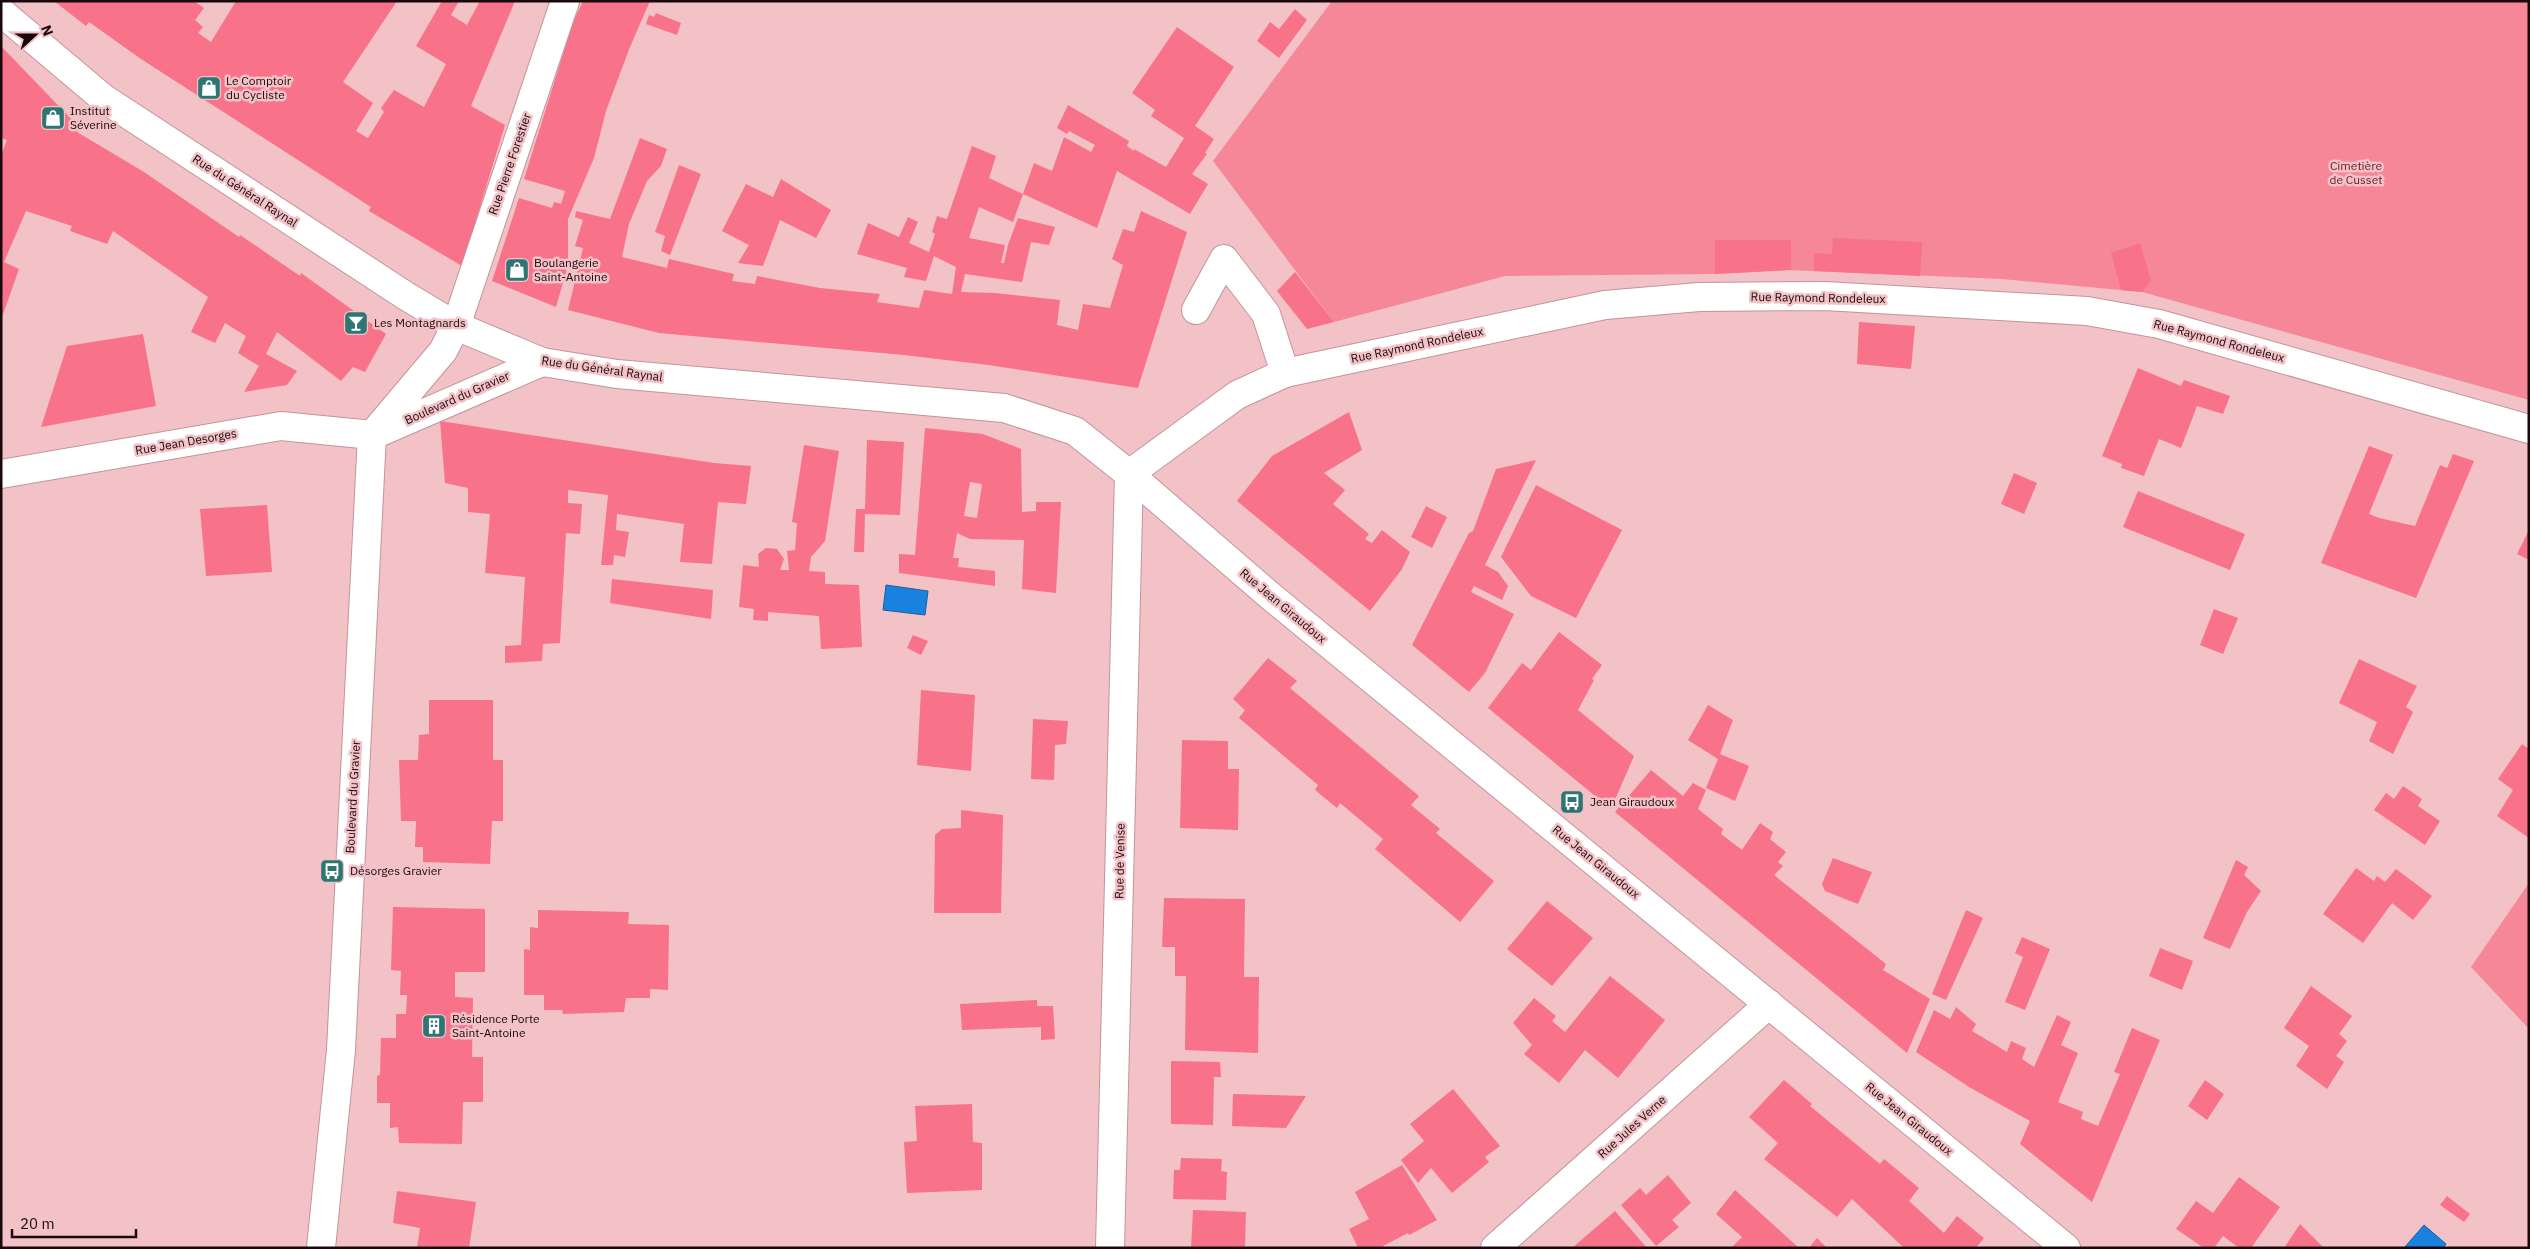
<svg xmlns="http://www.w3.org/2000/svg" width="2530" height="1249" viewBox="0 0 2530 1249" font-family="'IBM Plex Sans',sans-serif">
  <style>
    .green { fill: #f58798 }
    .water { fill: #1982de; stroke: #195e9f }
    .building { fill: #f8728a; fill-rule: evenodd }
    .lines { fill: none; stroke-linecap: round; stroke-linejoin: round }
    .minor-casing { stroke: #c1959a; stroke-width: 30 }
    .major-casing { stroke: #c1959a; stroke-width: 30 }
    .minor { stroke: #fff; stroke-width: 28 }
    .major { stroke: #fff; stroke-width: 28 }
    .labels { text-anchor: middle; stroke-width: 5; stroke-linejoin: round; paint-order: stroke }
    .poi-label { font-size: 12px; fill: #19090c; stroke: #f2c2c7; text-anchor: start }
    .street-label { font-size: 12px; fill: #19090c; stroke: #f2c2c7 }
    .park-label { font-size: 12px; fill: #6b172c; stroke: #f2c2c7 }
  </style>
  <rect width="100%" height="100%" fill="#f2c2c7"/>
  <path class="green" d="M1332,1H2529V400L2142,292L2002,279L1788,270L1715,274L1505,276L1334,322L1213,161Z
    M2529,883V1029L2471,967Z"/>
  <path class="water" d="M886,585L928,591L925,615L883,610Z
    M2424,1225L2446,1244L2443,1248H2404Z"/>
  <path class="building" d="M54,1H194L204,8L195,20L203,27L198,33L211,42L236,1H397L343,82L373,103L356,131L368,138L384,112L381,108L394,90L424,107L446,64L416,46L442,1H459L451,15L467,25L480,1H515L471,106L505,125L462,266L369,211L371,207L141,59L89,22L86,26Z
    M583,1H650L630,47L606,111L594,158L568,219V265L556,307L492,281L519,198L552,208L554,202L561,204L565,191L524,179L573,22Z
    M1295,9L1307,20L1279,58L1257,41L1270,22L1279,29Z
    M656,13L681,23L677,35L646,24L649,15L654,17Z
    M1177,27L1234,67L1195,126L1214,139L1205,153L1207,154L1192,174L1208,184L1190,214L1117,171L1097,228L1023,194L1034,163L1052,171L1064,137L1091,152L1095,145L1069,131L1067,134L1057,128L1068,105L1129,141L1127,146L1134,151V149L1166,167L1184,138L1151,116L1155,110L1132,93Z
    M1,46L78,126L77,132L144,172L239,237L240,235L300,276L301,273L386,334L365,372L353,367L341,381L277,332L266,354L297,371L287,385L244,392L259,366L238,353L246,336L225,323L215,343L191,332L208,297L113,231L107,244L70,231L72,226L26,211L4,262L19,269L1,320V155L7,140L1,138Z
    M640,138L667,149L661,166L647,181L629,224L622,257L667,268L669,259L734,274L732,281L755,284L757,276L820,288L880,294L877,302L919,308L924,290L952,294L956,267L934,256L926,281L904,277L907,268L857,254L868,223L899,237L908,217L918,222L909,243L929,252L935,234L932,232L937,216L947,219L972,146L996,156L989,178L1023,194L1013,222L979,207L969,238L1005,245L1001,263H1004L1008,245L1018,218L1055,227L1049,245L1031,242L1022,282L965,274L961,292L995,293L1060,300L1057,325L1078,330L1083,304L1110,308L1123,265L1112,259L1123,229L1134,232L1141,211L1187,232L1138,388L988,365L904,355L659,333L568,310L583,248L575,246L583,220L575,217L576,211L610,219Z
    M679,165L701,174L670,255L661,251L665,236L655,232Z
    M781,179L831,210L816,238L780,220L763,266L738,263L749,245L722,231L746,184L773,197Z
    M1833,238L1922,242L1920,276L1814,271V253L1832,254Z
    M1715,240H1791V270L1715,274Z
    M2140,243L2151,281L2142,292L2121,290L2111,253Z
    M1295,272L1334,322L1307,329L1277,291Z
    M1859,322L1915,326L1911,369L1857,364Z
    M143,334L156,406L41,427L67,346Z
    M2138,368L2181,386L2184,380L2230,396L2223,414L2197,406L2181,448L2159,439L2144,476L2121,468L2122,464L2102,456Z
    M1349,412L1362,450L1324,473L1345,490L1333,504L1369,534L1365,539L1372,543L1382,530L1410,552L1402,569L1370,611L1237,501L1272,456Z
    M440,421L714,463L751,466L746,504L718,502L712,564L680,562L684,524L617,514L616,530L629,532L625,557L614,555L613,565H601L608,495L568,490V503L582,504L580,534L566,533L560,643L543,644L542,661L505,663V646L521,645L525,577L485,573L490,514L468,512V488L445,483Z
    M925,428L983,434L1021,449L1022,512L1036,511V502H1061L1056,593L1022,589L1024,540L970,539L957,533L953,558H959L958,567L995,571V586L899,573V554L915,555ZM970,482L982,484L977,518L964,516Z
    M867,440L904,442L900,515L865,514L864,552H854L856,509H865Z
    M804,445L839,451L825,541L811,557L809,571L825,572V584L859,585L862,647L821,649L819,616L768,612V621L753,620L754,609L739,607L743,565L759,567L758,554L766,548L777,549L784,559L780,570H789L787,551L795,550L797,523L792,522Z
    M2369,446L2393,455L2369,514L2379,518L2415,526L2440,465L2447,468L2453,454L2474,461L2416,598L2321,563Z
    M1536,460L1485,565L1498,572L1508,586L1502,600L1474,586L1471,592L1514,614L1485,673L1469,692L1412,645L1469,533L1473,531L1496,469Z
    M2014,473L2037,483L2024,514L2001,504Z
    M1536,485L1622,530L1576,618L1531,596L1501,557Z
    M2138,491L2245,534L2230,570L2123,527Z
    M267,505L272,572L206,576L200,509Z
    M1426,506L1447,517L1432,548L1411,537Z
    M2529,530V560L2517,554Z
    M612,579L713,590L711,619L610,603Z
    M2214,609L2238,618L2223,654L2200,645Z
    M1559,632L1602,665L1592,679L1594,680L1578,710L1634,756L1611,809L1488,708L1522,663L1531,670Z
    M913,635L928,641L921,655L907,648Z
    M1268,658L1297,681L1290,688L1419,796L1411,805L1440,829L1436,833L1494,881L1460,922L1375,849L1383,839L1340,803L1337,808L1315,790L1318,785L1239,718L1245,710L1233,699Z
    M2359,659L2417,686L2406,707L2413,712L2393,754L2369,741L2377,722L2339,703Z
    M921,690L975,695L971,771L917,765Z
    M429,700H493V760H503V821H492L490,864L423,862V847H415L416,821H401L399,760H418L419,735L429,734Z
    M1708,705L1733,720L1720,754L1749,766L1735,801L1706,788L1718,759L1688,740Z
    M1033,719L1068,721L1066,744L1055,745L1054,780L1031,779Z
    M1182,740L1228,741V769H1239L1238,830L1180,828Z
    M2522,744L2529,749V838L2497,816L2513,790L2498,779Z
    M1651,770L1683,796L1693,783L1706,790L1698,809L1723,829L1721,834L1742,850L1760,823L1773,832L1770,839L1786,852L1778,862L1783,866L1774,875L1886,964L1883,970L1930,999L1907,1053L1615,812Z
    M2403,786L2422,799L2418,806L2440,821L2425,845L2374,810L2386,793L2394,799Z
    M961,810L1003,815L1001,913H934L935,835L942,829L961,828Z
    M1833,858L1872,872L1858,904L1825,891L1822,884Z
    M2236,860L2248,867L2244,875L2261,891L2247,912L2230,949L2203,938Z
    M2356,868L2374,881L2377,876L2385,882L2396,869L2432,896L2413,920L2392,903L2363,943L2323,914Z
    M1164,898L1245,899L1244,977H1259L1258,1053L1185,1050L1186,976H1175V947H1162Z
    M1547,901L1593,938L1552,986L1507,949Z
    M393,907L485,909V972H455V997L473,998L472,1057H483V1102H463L462,1144L399,1143L398,1127L390,1128V1103H377V1076L380,1075L381,1038H396V1014H406L407,995H400L401,971L391,970Z
    M538,910L629,912L628,924L669,925L668,990L650,989V998H626L624,1012L563,1014L562,1010H544V995H524V949L530,950V927L538,928Z
    M1966,910L1983,918L1946,1000L1932,994Z
    M2022,937L2050,949L2025,1010L2005,1002L2023,957L2015,953Z
    M2160,948L2193,961L2182,990L2149,976Z
    M1610,976L1665,1020L1618,1078L1585,1050L1559,1083L1524,1054L1532,1045L1513,1023L1534,998L1556,1016L1552,1021L1565,1032Z
    M2311,986L2352,1016L2339,1034L2347,1041L2336,1056L2344,1062L2327,1089L2296,1066L2309,1046L2284,1028Z
    M1037,1000V1006H1053L1055,1039L1041,1040V1027L962,1030L960,1004Z
    M1956,1007L1976,1024L1972,1031L2007,1052L2011,1041L2026,1048L2022,1059L2034,1067L2057,1015L2071,1022L2061,1045L2078,1053L2058,1102L2083,1112L2081,1119L2098,1126L2120,1074L2114,1072L2132,1028L2160,1040L2092,1202L2020,1144L2030,1121L1969,1087L1916,1052L1934,1010L1950,1019Z
    M1171,1061L1220,1062L1221,1077H1214L1213,1125L1171,1124Z
    M1784,1080L1812,1104L1810,1106L1880,1164L1884,1159L1919,1188L1909,1201L1944,1233L1957,1216L1984,1238L1976,1248H1904L1852,1199L1837,1217L1764,1159L1778,1143L1749,1117Z
    M2205,1080L2224,1094L2207,1120L2188,1106Z
    M1453,1089L1500,1146L1485,1157L1489,1162L1452,1193L1431,1168L1418,1183L1401,1160L1424,1141L1410,1124Z
    M1233,1094L1306,1096L1286,1128L1232,1126Z
    M972,1104L973,1142L982,1143V1190L907,1193L904,1142L917,1141L915,1106Z
    M1181,1158L1222,1159L1221,1171L1227,1172L1226,1200L1173,1199L1174,1170H1180Z
    M1402,1165L1437,1220L1409,1235L1408,1233L1383,1246L1384,1248H1358L1349,1229L1369,1219L1355,1192Z
    M1668,1175L1691,1203L1672,1220L1679,1227L1656,1246L1621,1205L1640,1188L1646,1195Z
    M2239,1177L2280,1207L2251,1248H2239L2223,1236L2214,1248H2204L2176,1229L2196,1201L2213,1213Z
    M1735,1190L1799,1248H1731L1742,1237L1716,1214Z
    M397,1191L476,1202L469,1248H417L420,1228L393,1223Z
    M2447,1196L2470,1214L2464,1222L2440,1205Z
    M1193,1210L1246,1212L1245,1248H1191Z
    M1615,1211L1647,1248H1572Z
    M2300,1224L2324,1248H2284Z
    M1817,1238L1827,1248H1809Z"/>
  <g class="lines">
    <defs>
      <path id="minor" d="M1196,310L1224,259L1266,314L1285,373
        M378,433L542,362
        M1,474L281,426L372,435
        M321,1248L341,1050L372,435L443,351L456,326L565,1
        M1110,1248L1129,474L1237,395L1285,373L1605,305L1699,297L1825,296L2087,311L2159,324L2529,429
        M1495,1248L1769,1004"/>
      <path id="major" d="M1,12L103,98L406,296L456,326L542,362L617,374L1004,408L1075,431L1129,474L1268,594L2066,1248"/>
    </defs>
    <use href="#minor" class="minor-casing"/>
    <use href="#major" class="major-casing"/>
    <use href="#minor" class="minor"/>
    <use href="#major" class="major"/>
  </g>
  <defs>
    <symbol id="shop-square" viewBox="-11 -11 22 22"><rect x="-9" y="-9" width="18" height="18" rx="4" fill="#2d7673" stroke="#f2c2c7"/><path d="M-5-2.5h2.3a2.7 3.5 0 0 1 5.4 0H5L5.5 6h-11ZM-1.5-2.5h3a1.5 2.3 0 0 0-3 0Z" fill="#fff"/></symbol>
    <symbol id="bar-square" viewBox="-11 -11 22 22"><rect x="-9" y="-9" width="18" height="18" rx="4" fill="#2d7673" stroke="#f2c2c7"/><path d="M-6-5H6L.8 .8V4.5H3.5V6h-7V4.5H-.8V.8Z" fill="#fff"/></symbol>
    <symbol id="bus-square" viewBox="-11 -11 22 22"><rect x="-9" y="-9" width="18" height="18" rx="4" fill="#2d7673" stroke="#f2c2c7"/><path d="M-5-6H5V4H4V6H2V4H-2V6H-4V4H-5ZM-3.5-4V0h7V-4ZM-3.5 1.2v1.5H-2V1.2ZM2 1.2v1.5H3.5V1.2Z" fill="#fff"/></symbol>
    <symbol id="building-square" viewBox="-11 -11 22 22"><rect x="-9" y="-9" width="18" height="18" rx="4" fill="#2d7673" stroke="#f2c2c7"/><path d="M-4-6H4V6H1V3H-1V6H-4ZM-2.5-4.3h1.7v1.8h-1.7ZM.8-4.3h1.7v1.8H.8ZM-2.5-1h1.7V.8h-1.7ZM.8-1h1.7V.8H.8Z" fill="#fff"/></symbol>
  </defs>
  <g fill-rule="evenodd">
    <use href="#shop-square" x="195" y="74" width="28" height="28"/>
    <use href="#shop-square" x="39" y="104" width="28" height="28"/>
    <use href="#shop-square" x="503" y="256" width="28" height="28"/>
    <use href="#bar-square" x="342" y="309" width="28" height="28"/>
    <use href="#bus-square" x="1558" y="788" width="28" height="28"/>
    <use href="#bus-square" x="318" y="857" width="28" height="28"/>
    <use href="#building-square" x="420" y="1012" width="28" height="28"/>
  </g>
  <g class="labels">
    <g class="poi-label">
      <text x="226" y="85">Le Comptoir<tspan x="226" dy="14">du Cycliste</tspan></text>
      <text x="70" y="115">Institut<tspan x="70" dy="14">Séverine</tspan></text>
      <text x="534" y="267">Boulangerie<tspan x="534" dy="14">Saint-Antoine</tspan></text>
      <text x="374" y="327">Les Montagnards</text>
      <text x="1590" y="806">Jean Giraudoux</text>
      <text x="350" y="875">Désorges Gravier</text>
      <text x="452" y="1023">Résidence Porte<tspan x="452" dy="14">Saint-Antoine</tspan></text>
    </g>
    <g class="street-label">
      <text transform="translate(510 164) rotate(-71)" y="4">Rue Pierre Forestier</text>
      <text transform="translate(245 191) rotate(33)" y="4">Rue du Général Raynal</text>
      <text transform="translate(1818 298) rotate(1)" y="4">Rue Raymond Rondeleux</text>
      <text transform="translate(2219 341) rotate(15)" y="4">Rue Raymond Rondeleux</text>
      <text transform="translate(1417 345) rotate(-12)" y="4">Rue Raymond Rondeleux</text>
      <text transform="translate(602 369) rotate(8)" y="4">Rue du Général Raynal</text>
      <text transform="translate(457 398) rotate(-24)" y="4">Boulevard du Gravier</text>
      <text transform="translate(186 442) rotate(-10)" y="4">Rue Jean Desorges</text>
      <text transform="translate(1283 606) rotate(40)" y="4">Rue Jean Giraudoux</text>
      <text transform="translate(353 797) rotate(-87)" y="4">Boulevard du Gravier</text>
      <text transform="translate(1120 861) rotate(-89)" y="4">Rue de Venise</text>
      <text transform="translate(1596 862) rotate(39)" y="4">Rue Jean Giraudoux</text>
      <text transform="translate(1909 1119) rotate(39)" y="4">Rue Jean Giraudoux</text>
      <text transform="translate(1632 1127) rotate(-42)" y="4">Rue Jules Verne</text>
    </g>
    <g class="park-label">
      <text x="2356" y="170">Cimetière<tspan x="2356" dy="14">de Cusset</tspan></text>
    </g>
  </g>
  <rect width="2530" height="1249" fill="none" stroke="#19090c" stroke-width="5"/>
  <g transform="translate(35 35) rotate(69)" stroke="#f2c2c7" stroke-width="4" paint-order="stroke">
  <path d="M0-4L9 19L0 12L-9 19Z" fill="#19090c"/>
  <text y="-8" font-size="14" font-weight="bold" text-anchor="middle" fill="#19090c">N</text>
  </g>
  <path d="M12 1229v8h124v-8" fill="none" stroke="#19090c" stroke-width="2.5"/>
  <text x="20" y="1229" font-size="15" fill="#19090c" stroke="#f2c2c7" stroke-width="4" paint-order="stroke">20 m</text>
</svg>
